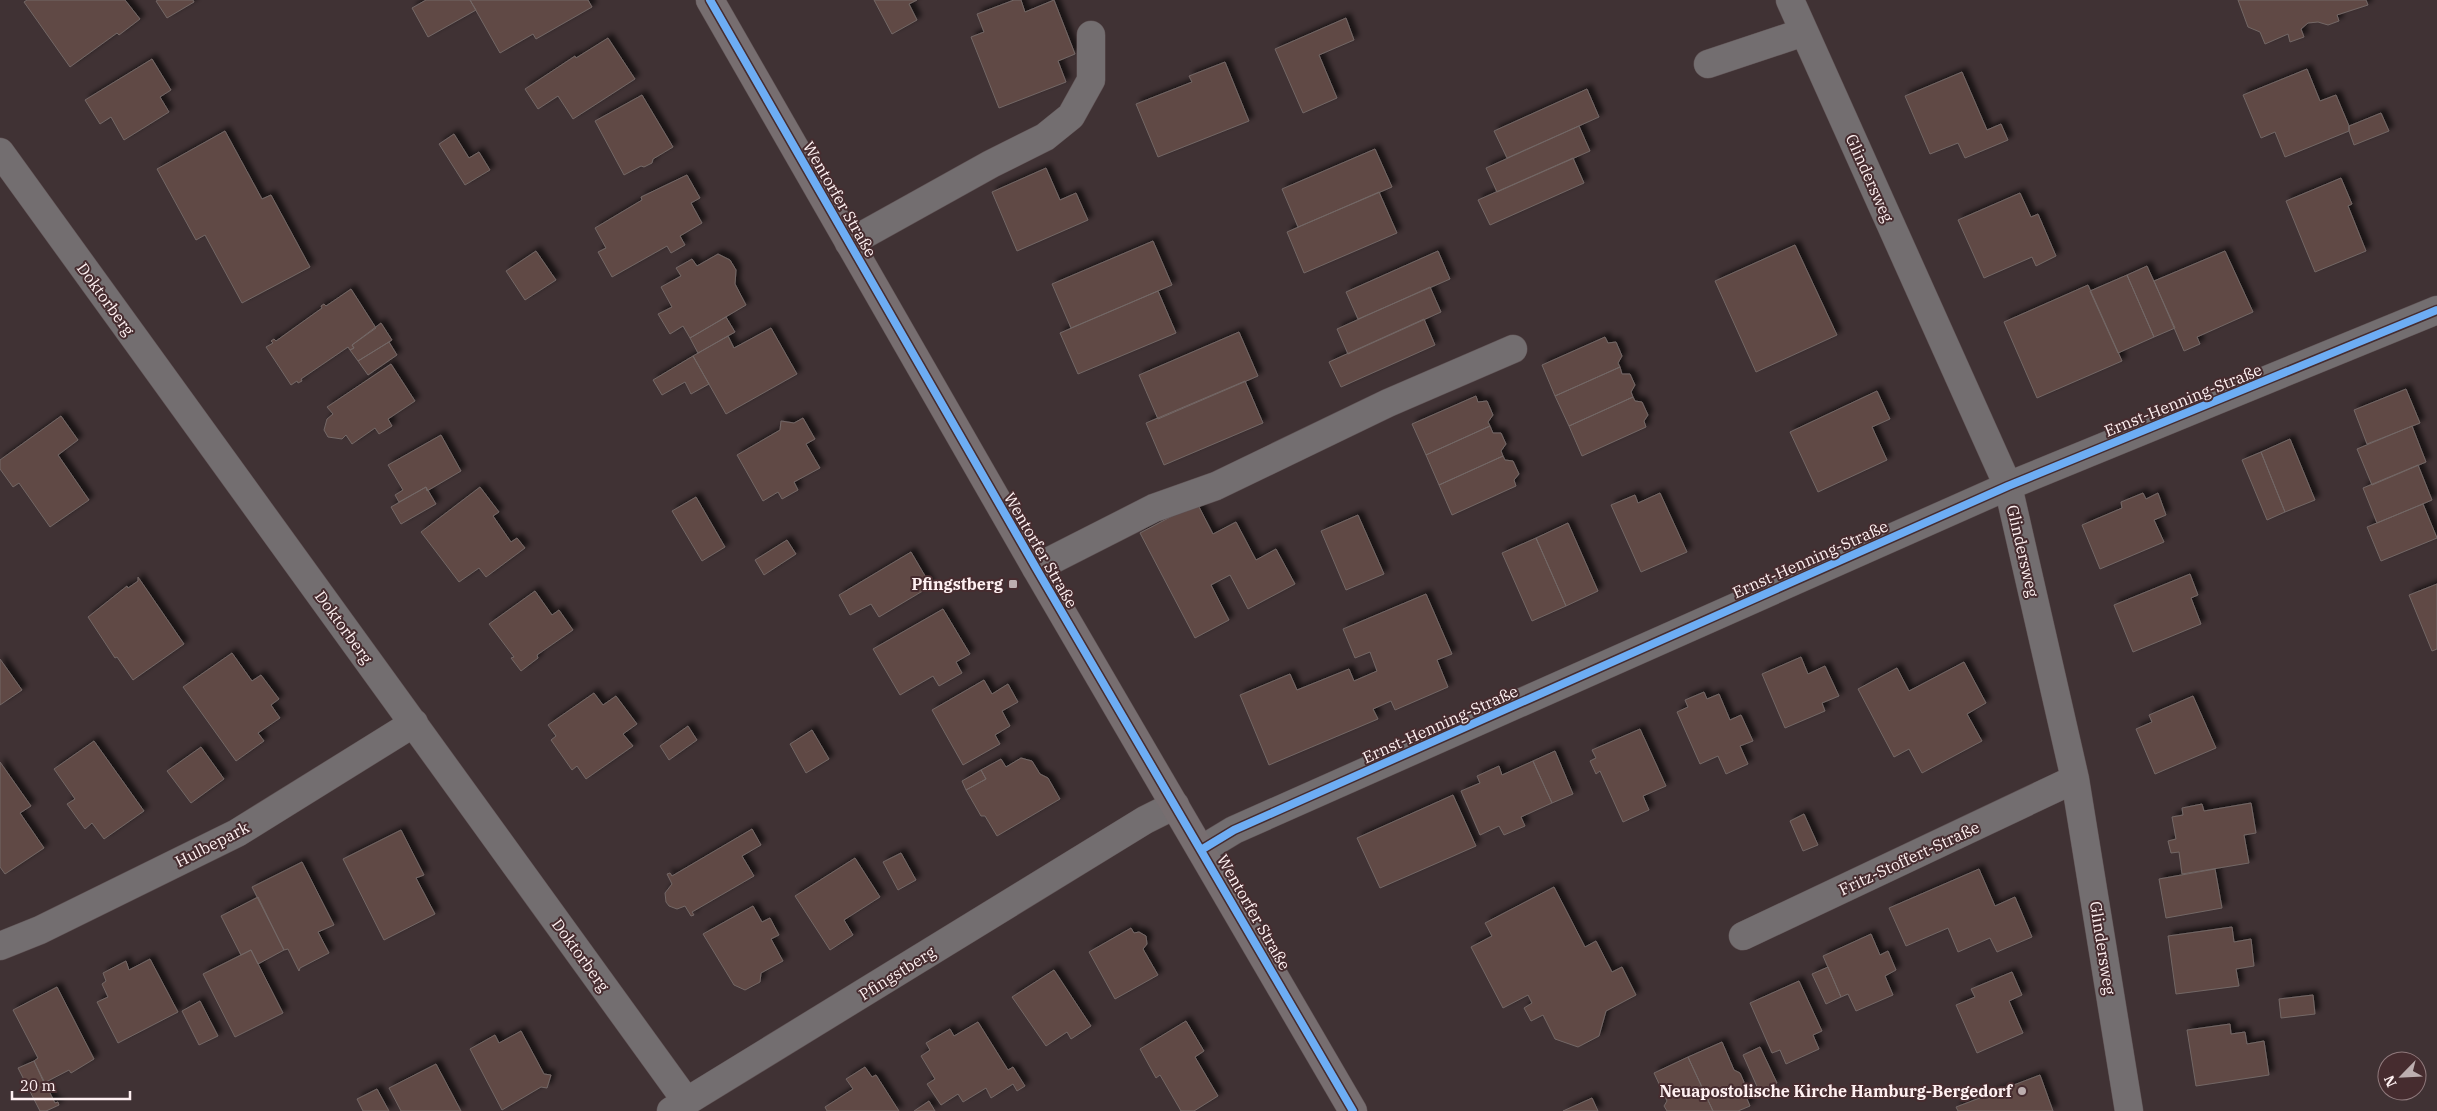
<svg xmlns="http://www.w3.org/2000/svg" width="2437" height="1111" viewBox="0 0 2437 1111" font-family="'IBM Plex Serif',serif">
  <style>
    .building { fill: #604a44; stroke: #736766; filter: url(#shadow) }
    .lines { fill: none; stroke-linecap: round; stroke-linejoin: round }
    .minor-casing { stroke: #5e5153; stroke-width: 29 }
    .major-casing { stroke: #5e5153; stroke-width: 29 }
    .minor { stroke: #736e70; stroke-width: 28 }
    .major { stroke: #776e70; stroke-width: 28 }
    .cycleway-casing { stroke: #462c2f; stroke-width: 11 }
    .cycleway { stroke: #6dadf4; stroke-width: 8 }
    .poi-dot { fill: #bcaeaf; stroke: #462c2f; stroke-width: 2 }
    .labels { text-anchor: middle; stroke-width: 4; stroke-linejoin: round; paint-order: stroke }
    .street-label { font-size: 16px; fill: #fef0f1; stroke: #462c2f }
    .poi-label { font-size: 16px; font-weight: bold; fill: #fef0f1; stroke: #462c2f; text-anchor: end }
  </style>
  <defs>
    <filter id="shadow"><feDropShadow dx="4.5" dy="-4.5" stdDeviation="2.5" flood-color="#0009"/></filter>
  </defs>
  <rect width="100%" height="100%" fill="#403234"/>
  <path class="building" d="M27,0H125L140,19L119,35L117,33L70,67L24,2Z
    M158,0H193L194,2L167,18L156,1Z
    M426,0H470L476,10L428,37L412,8Z
    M470,0H588L592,7L536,39L533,34L500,53Z
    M874,0H917L909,4L917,20L892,34Z
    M1014,0H1021L1025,12L1054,0L1075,54L1058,61L1066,82L999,108L971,37L984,32L977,14Z
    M2238,0H2366L2368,5L2337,15L2339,21L2328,25L2318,22L2308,23L2301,29L2304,37L2290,42L2288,34L2265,44L2260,32L2248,27Z
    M1346,18L1354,40L1319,55L1337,98L1303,113L1275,49Z
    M608,38L635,79L573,119L558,96L538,109L525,89L575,56L576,58Z
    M152,59L171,90L160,97L169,112L124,140L111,117L100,124L85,100Z
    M1225,62L1249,121L1158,157L1136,104L1192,82L1189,76Z
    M2307,69L2320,101L2336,95L2349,126V131L2285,157L2275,132L2261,138L2243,95Z
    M1962,72L1987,130L2001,124L2008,140L1965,158L1958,143L1930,154L1905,96Z
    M1587,89L1599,117L1507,158L1494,131Z
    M642,95L673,147L653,159L652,163L644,167L641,166L624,175L595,121Z
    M2381,113L2389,131L2354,145L2349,131V126Z
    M1579,126L1590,151L1497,192L1486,168Z
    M225,131L262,199L271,195L310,267L242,303L205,235L196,240L157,169Z
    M454,134L469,158L479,152L490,170L465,185L439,144Z
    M1375,149L1392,187L1298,227L1282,189Z
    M1573,158L1584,183L1490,225L1478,200Z
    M1046,168L1060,200L1076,193L1088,220L1017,251L992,192Z
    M687,175L700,198L691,203L702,223L680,236L685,245L671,253L667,246L612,277L598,252L606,248L595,228L642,200L641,197Z
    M2341,178L2352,204L2348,206L2366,251L2315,272L2286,201Z
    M1379,192L1397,233L1304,273L1287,232Z
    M2020,193L2031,217L2038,214L2056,256L2036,266L2032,257L1984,278L1958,220Z
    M1153,241L1172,285L1071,328L1052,284Z
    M1795,245L1837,335L1756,372L1715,281Z
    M536,251L556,280L525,300L506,271Z
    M1438,251L1450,279L1358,319L1346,292Z
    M2225,251L2253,312L2197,337L2200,344L2184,351L2154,281Z
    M718,254L730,260L736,270L735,284L746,305L690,338L683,326L670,334L658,314L672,307L661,287L681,276L676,268L692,259L697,266Z
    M2147,266L2175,328L2154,337L2127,275Z
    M2127,275L2154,337L2118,353L2090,291Z
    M2088,285L2122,361L2037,398L2004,322Z
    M1430,287L1441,312L1348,354L1337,329Z
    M351,289L376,328L352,345L354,348L350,350L348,347L301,379L302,381L298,383L297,381L291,385L266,347L273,343L271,341L274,339L276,341L322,308L321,306L324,304L326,306Z
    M1158,291L1176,333L1078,374L1060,333Z
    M726,317L735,332L698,353L690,338Z
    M1424,319L1435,345L1341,387L1329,362Z
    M381,323L392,340L358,361L350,350L354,348L352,345Z
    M771,328L797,374L726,414L693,356L728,336L734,348Z
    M1239,332L1258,376L1158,419L1139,375Z
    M1605,337L1608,343L1616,342L1622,356L1618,363L1620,367L1555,396L1542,365Z
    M389,342L397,355L368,375L358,361Z
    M693,356L709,384L691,394L685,382L662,395L653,380Z
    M391,364L415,401L388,419L392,426L379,434L375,428L352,444L346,435L342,439L328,437L324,430L327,419L333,414L327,407Z
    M1620,367L1622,374H1630L1635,385L1631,392L1633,397L1569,426L1555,396Z
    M1245,381L1263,423L1164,465L1146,423Z
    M2406,389L2420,423L2367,444L2354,410Z
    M1877,391L1890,419L1872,427L1887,460L1818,492L1790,432Z
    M1476,396L1478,402L1487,401L1493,415L1488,422L1490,426L1426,455L1412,424Z
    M1633,397L1635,401L1642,402L1648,415L1644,421L1646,427L1582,456L1569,426Z
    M61,416L78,440L58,455L89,500L50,527L19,483L13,487L0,469V460Z
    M803,418L815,439L806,444L820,468L794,482L798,490L782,499L778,492L763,501L737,455L780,430L781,421L794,423Z
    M1490,426L1493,433H1501L1506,444L1501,451L1503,456L1439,485L1426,455Z
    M2412,426L2426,462L2372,485L2357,449Z
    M441,435L461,471L427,491L426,487L399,502L395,495L403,490L388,465Z
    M2290,439L2315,500L2285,512L2261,452Z
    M2261,452L2285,512L2267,520L2242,460Z
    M1503,456L1505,460L1513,461L1519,474L1514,480L1516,486L1452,515L1439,485Z
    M2418,465L2432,500L2377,523L2363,488Z
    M426,487L436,504L401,524L391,507Z
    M480,487L499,512L493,516L511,542L517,538L525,548L486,577L479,568L459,582L421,532Z
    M1660,493L1687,552L1641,572L1611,505L1635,495L1638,503Z
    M2143,493L2146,499L2158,493L2166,515L2154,520L2164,542L2100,569L2082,525L2122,508L2121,502Z
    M696,497L725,547L702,561L672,511Z
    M1197,503L1213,534L1236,522L1256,560L1276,549L1295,584L1248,609L1230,575L1211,585L1229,620L1195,638L1140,533Z
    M2423,504L2437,538L2381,561L2367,527Z
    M1358,515L1384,574L1346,590L1321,531Z
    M1568,523L1598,591L1566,606L1536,538Z
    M1536,538L1566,606L1532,621L1502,553Z
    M787,540L796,554L764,575L755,560Z
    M911,552L931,586L879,617L871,604L850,615L839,595Z
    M2190,574L2198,595L2191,598L2201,624L2133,652L2114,605Z
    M138,577L184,644L133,680L117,657L115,658L88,617L127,586L128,588L138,581Z
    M2437,584V649L2432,651L2409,595Z
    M535,591L552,615L559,610L573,630L537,655L538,658L521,671L511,658L514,657L489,624Z
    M1426,594L1452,654L1437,660L1448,687L1395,710L1391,701L1373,709L1378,719L1269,765L1240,695L1290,674L1297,690L1349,669L1354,681L1377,671L1370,652L1355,658L1343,629Z
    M943,609L970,654L956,662L962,673L939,686L933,676L900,695L873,649Z
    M232,653L252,681L261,675L279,699L271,705L280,718L258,733L264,741L236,761L183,687Z
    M1801,657L1808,674L1825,666L1839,696L1822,703L1825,711L1785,728L1762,674Z
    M0,659L22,690L0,705Z
    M1964,662L1986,703L1967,714L1982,741L1922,773L1909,749L1894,757L1858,689L1897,668L1909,691Z
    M984,680L992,694L1008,684L1018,702L1002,711L1010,726L995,735L1000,744L963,765L932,710Z
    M1704,692L1707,699L1719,694L1730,720L1741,715L1753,741L1740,746L1748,764L1726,774L1718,756L1700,764L1677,712L1688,707L1685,700Z
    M594,693L603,705L616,696L637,724L623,734L633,746L586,779L577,766L572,770L551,740L556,736L548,725Z
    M2193,696L2216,748L2155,774L2136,729L2152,722L2149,715Z
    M688,726L697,740L669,760L660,746Z
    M1640,729L1666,786L1643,796L1649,810L1623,822L1600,771L1596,774L1590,761L1596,758L1592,750Z
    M812,730L829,759L806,773L790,744Z
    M94,741L144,811L104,839L92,823L85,829L67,804L75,799L54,769Z
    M201,747L224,779L191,803L167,771Z
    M1555,751L1573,794L1552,803L1533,761Z
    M1021,758L1032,761L1040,774L1048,778L1060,799L997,836L985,816H981L966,790L986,779L981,770L1001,759L1006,767Z
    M1533,761L1552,803L1521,817L1525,826L1504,835L1499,826L1480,835L1461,791L1480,783L1477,776L1499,766L1502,775Z
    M0,762L31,806L20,813L44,848L5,874L0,867Z
    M981,770L986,779L966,790L962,781Z
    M1453,795L1476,846L1380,888L1357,838Z
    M2251,803L2256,833L2244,835L2249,863L2182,874L2179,852L2171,853L2168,841L2176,839L2172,817L2183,815L2182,808L2202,804L2204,811Z
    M1804,814L1818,845L1803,851L1790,821Z
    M752,829L761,845L742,856L754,876L692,912L694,915L691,916L685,906L677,909L669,906L666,902L665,893L672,884L667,874L670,873L672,876Z
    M401,830L424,875L416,878L435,914L384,940L343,859Z
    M901,853L916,880L898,890L883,862Z
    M855,858L880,897L844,920L853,935L830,950L795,896Z
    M302,862L334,925L318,932L329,953L300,968L299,971L288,949L284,950L252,887Z
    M1979,869L1995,906L2015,897L2032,937L1997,952L1990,938L1958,952L1948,928L1906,946L1889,908Z
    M2215,869L2222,908L2166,918L2159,879Z
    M1554,887L1585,947L1596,941L1612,972L1622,967L1636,995L1606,1011L1599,1036L1578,1047L1555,1039L1543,1015L1531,1021L1524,1008L1532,1003L1528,995L1503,1008L1471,947L1492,936L1485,923Z
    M258,897L284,950L258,964L251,950L241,955L221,916Z
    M753,906L762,922L770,918L779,935L771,939L783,961L761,973L760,982L745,990L734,985L703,934Z
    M2232,927L2234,942L2251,939L2254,966L2236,969L2239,986L2176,994L2168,936Z
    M1131,928L1134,933L1139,932L1146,936L1147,944L1143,949L1158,975L1115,999L1089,952Z
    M1871,934L1880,955L1888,951L1896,970L1885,976L1893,995L1856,1011L1848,994L1841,997L1823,956Z
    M251,950L283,1013L235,1037L203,974Z
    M150,959L178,1012L118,1043L97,1002L108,997L102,984L106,981L103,973L126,961L129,970Z
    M1828,967L1841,997L1826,1004L1812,974Z
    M1054,970L1091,1026L1071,1039L1067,1032L1046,1046L1012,997Z
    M2012,972L2022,995L2009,1001L2023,1033L1977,1053L1956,1005L1975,997L1971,989Z
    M1799,981L1822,1031L1813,1035L1819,1049L1786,1064L1780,1050L1772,1053L1750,1003Z
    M57,987L94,1059L71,1073L69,1070L44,1083L34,1061L38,1058L13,1010Z
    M2313,995L2315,1014L2281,1018L2279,999Z
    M200,1001L218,1036L199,1045L182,1011Z
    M1186,1021L1204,1051L1195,1057L1218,1096L1194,1111H1181L1160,1075L1156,1078L1140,1049Z
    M978,1022L1008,1070L1013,1067L1025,1086L1017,1091L1013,1084L991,1098L986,1088L963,1102L958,1094L941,1105L927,1084L935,1079L921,1056L930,1050L926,1043L950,1029L954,1036Z
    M2230,1024L2231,1034L2245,1032L2247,1044L2264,1041L2269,1075L2196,1086L2187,1030Z
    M521,1031L544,1074L551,1075L547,1088L541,1087L502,1110L470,1049L495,1035L499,1043Z
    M1722,1042L1734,1070L1740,1073L1744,1082L1742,1087L1750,1106L1738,1111H1713L1688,1057Z
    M1760,1047L1777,1083L1759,1091L1743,1055Z
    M1688,1057L1713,1111H1667L1664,1106L1667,1101L1654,1073Z
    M34,1061L55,1103L58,1102L59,1105L46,1111H40L18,1068Z
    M436,1064L461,1111H401L389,1088Z
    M865,1067L872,1077L876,1075L899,1111H827L825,1107L853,1089L846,1079Z
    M2040,1075L2053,1111H1958L1956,1107Z
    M377,1089L389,1111H363L357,1099Z
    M1592,1098L1598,1111H1563Z
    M929,1101L935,1111H914Z"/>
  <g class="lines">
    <defs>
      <path id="minor" d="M1790,0L2008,486L2075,779L2129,1111
        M1708,64L1804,32
        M0,152L687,1102
        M849,243L991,164L1045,137L1071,116L1091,80V35
        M1036,568L1154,508L1216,486L1388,403L1513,349
        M1201,850L1234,830L2008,486L2437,310
        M1743,936L2075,779
        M0,946L40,930L237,833L414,723
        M671,1111L1145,820L1175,805"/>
      <path id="major" d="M710,0L1036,568L1353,1111"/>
    </defs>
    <use href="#minor" class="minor-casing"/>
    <use href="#major" class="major-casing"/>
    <use href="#minor" class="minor"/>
    <use href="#major" class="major"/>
    <defs>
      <path id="cycleway" d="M710,0L1036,568L1353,1111
        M1201,850L1234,830L2008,486L2437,310"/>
    </defs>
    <use href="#cycleway" class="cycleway-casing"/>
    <use href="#cycleway" class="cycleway"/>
  </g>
  <g class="poi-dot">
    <rect x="1008" y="579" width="10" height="10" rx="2.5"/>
    <circle cx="2022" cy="1091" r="5"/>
  </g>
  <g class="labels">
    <g class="street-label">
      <text transform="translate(1870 178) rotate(66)" y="6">Glindersweg</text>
      <text transform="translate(840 199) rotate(60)" y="6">Wentorfer Straße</text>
      <text transform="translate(106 299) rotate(54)" y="6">Doktorberg</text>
      <text transform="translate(2183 400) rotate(-22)" y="6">Ernst-Henning-Straße</text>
      <text transform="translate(1041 550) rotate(60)" y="6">Wentorfer Straße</text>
      <text transform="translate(2023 551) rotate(77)" y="6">Glindersweg</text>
      <text transform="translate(1810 559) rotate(-24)" y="6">Ernst-Henning-Straße</text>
      <text transform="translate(344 627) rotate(54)" y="6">Doktorberg</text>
      <text transform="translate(1440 724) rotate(-24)" y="6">Ernst-Henning-Straße</text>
      <text transform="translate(212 844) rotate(-27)" y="6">Hulbepark</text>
      <text transform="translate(1909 858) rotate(-25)" y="6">Fritz-Stoffert-Straße</text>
      <text transform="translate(1254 912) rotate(60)" y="6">Wentorfer Straße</text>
      <text transform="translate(2103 948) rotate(81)" y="6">Glindersweg</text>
      <text transform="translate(581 955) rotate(54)" y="6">Doktorberg</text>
      <text transform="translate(897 973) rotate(-32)" y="6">Pfingstberg</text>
    </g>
    <g class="poi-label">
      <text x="1003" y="590">Pfingstberg</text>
      <text x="2012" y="1097">Neuapostolische Kirche Hamburg-Bergedorf</text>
    </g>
  </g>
  <g transform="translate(2402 1076) rotate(246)"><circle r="24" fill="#462c2f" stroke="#907a7d"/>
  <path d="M0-4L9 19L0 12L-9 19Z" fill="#bcaeaf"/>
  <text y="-8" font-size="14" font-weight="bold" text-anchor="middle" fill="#fef0f1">N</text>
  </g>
  <path d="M12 1091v8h118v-8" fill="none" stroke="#fef0f1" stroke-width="2.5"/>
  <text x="20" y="1091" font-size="15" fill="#fef0f1" stroke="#462c2f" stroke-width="4" paint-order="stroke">20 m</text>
</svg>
